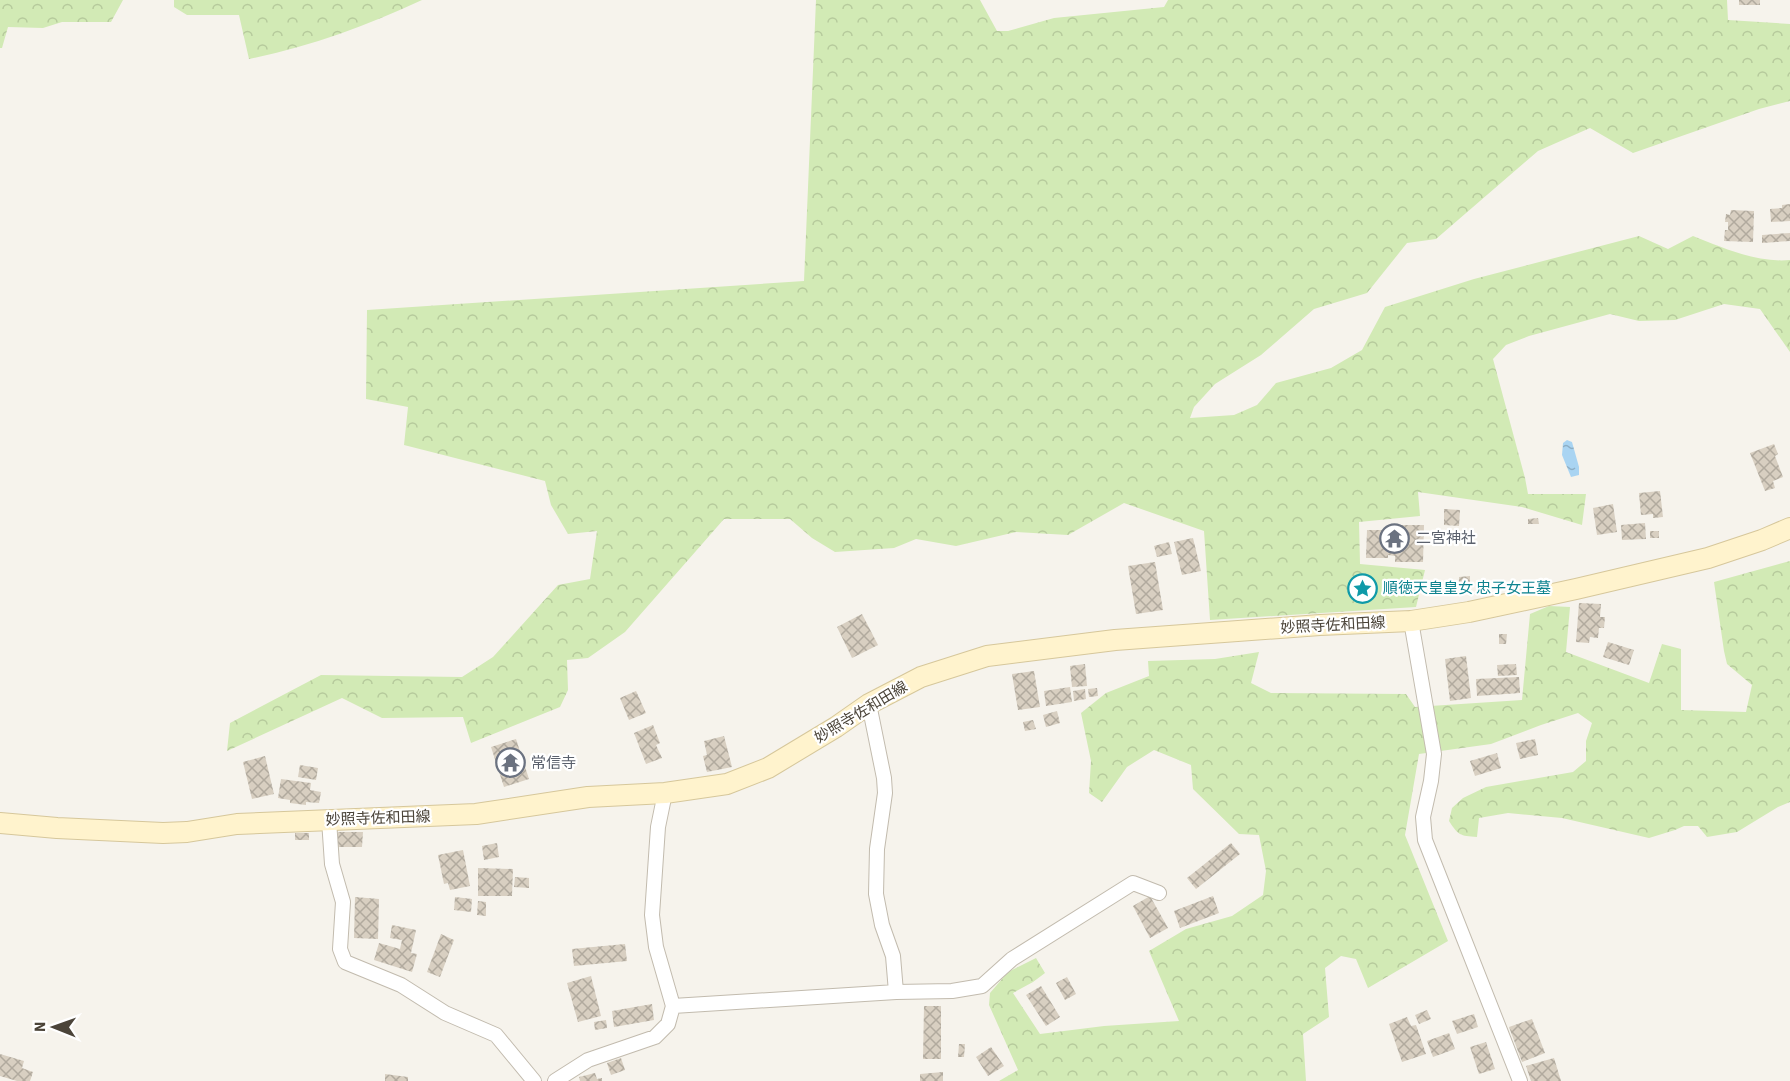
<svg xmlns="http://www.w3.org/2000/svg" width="1790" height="1081" viewBox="0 0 1790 1081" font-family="'Source Sans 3','Noto Sans JP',sans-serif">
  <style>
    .forest { fill: url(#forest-crowns) }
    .water { fill: url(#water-ripples) }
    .building { fill: url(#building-cross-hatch) }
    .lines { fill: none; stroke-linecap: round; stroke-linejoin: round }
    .minor-casing { stroke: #c2bbae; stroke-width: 16 }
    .secondary-casing { stroke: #d6c79b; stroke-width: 22 }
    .minor { stroke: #fff; stroke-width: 14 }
    .secondary { stroke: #fff3cd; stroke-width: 20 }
    .labels { text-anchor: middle; stroke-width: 4.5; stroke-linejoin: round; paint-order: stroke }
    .worship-label { font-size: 15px; fill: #5b616d; stroke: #fff; text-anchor: start }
    .culture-label { font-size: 15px; fill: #0d838f; stroke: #fff; text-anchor: start }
    .street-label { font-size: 15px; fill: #4b4439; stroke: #fff }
  </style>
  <defs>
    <pattern id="forest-crowns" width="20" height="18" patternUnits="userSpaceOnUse" patternTransform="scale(1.5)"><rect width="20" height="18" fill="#d2eab5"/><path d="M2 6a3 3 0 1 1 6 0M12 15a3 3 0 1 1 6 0" fill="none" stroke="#b6ca9c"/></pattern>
    <pattern id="water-ripples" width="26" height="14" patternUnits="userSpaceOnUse" patternTransform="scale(1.5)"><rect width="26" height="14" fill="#a9d4f2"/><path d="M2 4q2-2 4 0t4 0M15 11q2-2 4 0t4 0" fill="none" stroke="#8caec5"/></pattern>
    <pattern id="building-cross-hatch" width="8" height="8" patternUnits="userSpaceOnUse" patternTransform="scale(1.5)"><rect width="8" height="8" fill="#d8cfc1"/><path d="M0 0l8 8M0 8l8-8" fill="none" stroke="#b1aa9e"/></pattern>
  </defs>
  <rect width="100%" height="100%" fill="#f6f3ec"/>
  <path class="forest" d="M0,0H123L111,22H62L43,28L8,27L2,48H0Z
    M174,0H422C366,26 309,47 249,59L239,15H187L174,7Z
    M816,0H980L997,31H1008L1054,18L1164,7L1168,0H1727L1728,20L1790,24V101L1759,109L1633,153L1590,128L1538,151L1436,239L1407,243L1367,293L1314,309L1261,355L1215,384L1194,407L1190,418L1234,415L1257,405L1276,383L1331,368L1362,350L1385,307L1474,279L1639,236L1668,249L1693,236C1724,248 1756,263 1790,260V352L1760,309L1724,304L1675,320L1639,321L1610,314L1529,336L1506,345L1493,359L1525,478L1528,494H1586L1582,525L1522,507L1418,492L1420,516L1359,522L1360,564L1425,570L1416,607L1210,620L1204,531L1124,503L1068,535L1016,532L956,546L916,539L894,548L835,552L812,538L790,519H724L625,632L588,658L567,660L568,690L560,707L471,743L463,717L382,718L342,698L227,751L230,723L321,675L462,677L493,657L558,585L590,579L597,531L568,534L551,505L545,481L404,445L408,407L366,399L367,310L804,281Z
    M1790,561V802L1778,807L1737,832L1707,837L1698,826H1684L1675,830L1649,838L1562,818L1508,813L1479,818L1477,837C1460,836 1458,835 1449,821L1452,808L1463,798L1486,787L1573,772L1586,761V741L1592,723L1578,713L1541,725L1491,744L1419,754L1405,835L1448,941L1368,988L1356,959L1341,956L1325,968L1329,1017L1303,1034L1306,1081H999L1018,1070L989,1005L990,993L1008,972L1036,958L1045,973L1033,982L1013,993L1040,1034L1104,1026L1179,1021L1149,951L1186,929L1232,916L1263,895L1266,871L1259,835L1239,834L1193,789L1191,765L1154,750L1127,767L1102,802L1089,793L1091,761L1081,713L1106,693L1149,676L1148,661L1215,659L1259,652L1251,683L1271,693L1406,694L1415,707L1522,700L1530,614L1549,606L1570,607L1566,652L1649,683L1662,644L1681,649V710L1746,712L1752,685L1727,664L1724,651L1714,582Z"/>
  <path class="water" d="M1567,440L1572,442L1579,467V475L1571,477L1562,455L1563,443Z"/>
  <path class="building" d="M1739,0H1760V5H1739Z
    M1790,204V221L1771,222L1770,209L1782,208V205Z
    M1731,210L1754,211L1753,242L1724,241L1725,230H1728V222H1725L1726,214L1730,215Z
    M1790,233V241L1762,243V235Z
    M1774,444L1778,454L1775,456L1783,477L1773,481L1775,488L1765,491L1750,453Z
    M1660,491L1663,517L1653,518V514L1641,515L1639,493Z
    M1613,504L1617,532L1597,535L1593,508Z
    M1444,509L1460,510L1459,526L1444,525Z
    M1538,518L1539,524H1528V519Z
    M1645,523L1646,539L1622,540L1621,525Z
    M1396,525H1424L1423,562H1395V556L1388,555V558H1366L1367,530H1389V532L1396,533Z
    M1650,531H1659V538H1650Z
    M1193,538L1201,571L1182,575L1174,542Z
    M1169,542L1172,554L1157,557L1154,546Z
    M1155,562L1163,610L1136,614L1128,566Z
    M1470,576V586L1459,587V577Z
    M1579,603L1601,604L1600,617H1605L1604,628H1599L1598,638L1590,637L1589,643L1576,642Z
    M862,614L878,645L852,658L837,627Z
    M1499,634H1507L1506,644H1499Z
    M1608,642L1634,650L1629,665L1603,657Z
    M1466,656L1471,698L1450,701L1445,659Z
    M1085,664L1087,686L1072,687L1070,666Z
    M1516,664L1517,675L1498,676L1497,665Z
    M1034,671L1040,707L1018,710L1012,674Z
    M1519,677L1520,693L1477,696L1476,679Z
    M1070,687L1072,702L1046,706L1044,691Z
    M1097,688L1098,696L1089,697L1088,689Z
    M1085,689L1086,699L1074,701L1073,691Z
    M636,691L646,713L629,720L620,698Z
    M1057,711L1060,723L1046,727L1043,715Z
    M1033,720L1036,729L1025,731L1023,722Z
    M653,725L660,743L656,745L662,758L646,764L634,733Z
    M724,736L732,767L707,772L703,756L707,755L704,741Z
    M516,739L529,779L504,787L491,747Z
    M1535,739L1538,755L1520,759L1516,743Z
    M1497,753L1501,768L1475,776L1470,761Z
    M265,756L274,794L252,799L243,762Z
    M300,765L318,768L316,780L298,777Z
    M281,779L311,783L310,790L321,792L319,803L306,802V805L290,803V800L278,798Z
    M338,832H363L362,847H337Z
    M295,833H309V840H295Z
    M497,843L499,857L484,860L482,846Z
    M1231,843L1240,854L1196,889L1187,878Z
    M463,850L470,886L450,890L448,883L444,884L438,855Z
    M478,868L513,869L512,896H478Z
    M515,877L529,878V888L514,887Z
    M1150,896L1168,928L1150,938L1133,906Z
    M1213,896L1219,913L1180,928L1174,911Z
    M355,897L379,899L378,939L354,938Z
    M455,897L472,899L471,912L454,910Z
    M478,901L486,902V916L477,915Z
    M392,925L416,930L411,953L417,954L412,972L374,960L379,943L400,949L402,940L390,938Z
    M441,934L454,940L440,977L427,972Z
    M625,944L627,961L574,966L572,949Z
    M591,976L601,1016L578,1022L567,983Z
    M1067,977L1076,994L1065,1000L1056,983Z
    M1041,986L1060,1017L1046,1026L1026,995Z
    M652,1004L654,1020L614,1027L612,1011Z
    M924,1006H941V1059H923Z
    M1427,1010L1431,1019L1419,1024L1415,1015Z
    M1474,1014L1478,1027L1457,1034L1452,1021Z
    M1407,1017L1411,1026L1416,1025L1426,1054L1402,1062L1389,1024Z
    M1532,1019L1545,1053L1522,1062L1509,1027Z
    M606,1020L607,1028L595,1030L594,1022Z
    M1449,1033L1455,1049L1433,1057L1427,1041Z
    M1486,1042L1495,1069L1479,1074L1470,1047Z
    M959,1044H965L964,1057H958Z
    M991,1047L1004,1066L988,1076L976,1057Z
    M0,1054L24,1061L22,1068L33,1072L30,1081H17L0,1076Z
    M621,1058L625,1070L611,1075L607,1063Z
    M1554,1058L1561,1081H1531L1526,1066Z
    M943,1072V1081H920V1074Z
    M595,1073L597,1079L602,1078V1081H580L579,1077Z
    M385,1074L408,1077V1081H385Z"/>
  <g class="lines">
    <defs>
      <path id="minor" d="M1411,621L1434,754L1431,781L1423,817L1425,840L1520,1081
        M869,704L884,778L885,793L877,849L876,894L882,925L893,956L896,992
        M329,820L332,864L343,902L340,949L345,962L401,985L445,1013L496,1035L534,1081
        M673,1006L896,992L952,991L982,986L1012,959L1133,883L1159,893
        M555,1081L588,1060L655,1037L668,1024L673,1006L656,947L652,915L658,827L665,793"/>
      <path id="secondary" d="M0,823L57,828L163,833L187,832L237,824L476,814L588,797L665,793L727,784L768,768L836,727L869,704L921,677L987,656L1115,640L1320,625L1411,621L1469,612L1576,589L1708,558L1762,540L1790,528"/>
    </defs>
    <use href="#minor" class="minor-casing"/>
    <use href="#secondary" class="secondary-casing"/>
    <use href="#minor" class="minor"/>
    <use href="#secondary" class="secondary"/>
  </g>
  <defs>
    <symbol id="temple-ring" viewBox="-11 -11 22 22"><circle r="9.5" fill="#fff" stroke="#6b7280" stroke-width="1.5"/><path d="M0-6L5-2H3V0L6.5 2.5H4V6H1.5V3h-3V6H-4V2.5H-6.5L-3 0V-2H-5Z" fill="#6b7280"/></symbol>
    <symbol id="sight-ring" viewBox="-11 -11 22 22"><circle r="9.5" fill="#fff" stroke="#0f9aa8" stroke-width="1.5"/><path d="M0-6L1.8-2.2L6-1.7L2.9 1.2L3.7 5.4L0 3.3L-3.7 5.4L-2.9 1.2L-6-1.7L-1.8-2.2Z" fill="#0f9aa8"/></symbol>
  </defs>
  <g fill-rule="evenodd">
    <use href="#temple-ring" x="1378" y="522" width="33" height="33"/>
    <use href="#sight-ring" x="1346" y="572" width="33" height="33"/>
    <use href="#temple-ring" x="494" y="746" width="33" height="33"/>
  </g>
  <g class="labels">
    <g class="worship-label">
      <text x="1416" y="543">二宮神社</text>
      <text x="531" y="768">常信寺</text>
    </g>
    <g class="culture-label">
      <text x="1383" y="593">順徳天皇皇女 忠子女王墓</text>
    </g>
    <g class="street-label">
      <text transform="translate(1333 625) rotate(-3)" y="5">妙照寺佐和田線</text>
      <text transform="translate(861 712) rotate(-31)" y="5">妙照寺佐和田線</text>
      <text transform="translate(378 818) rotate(-2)" y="5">妙照寺佐和田線</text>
    </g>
  </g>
  <g transform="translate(54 1027) rotate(271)" stroke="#ffffff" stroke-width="4.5" paint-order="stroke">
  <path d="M0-4.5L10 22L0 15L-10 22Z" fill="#4b4439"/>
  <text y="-9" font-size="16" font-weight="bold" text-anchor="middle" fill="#4b4439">N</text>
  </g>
</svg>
